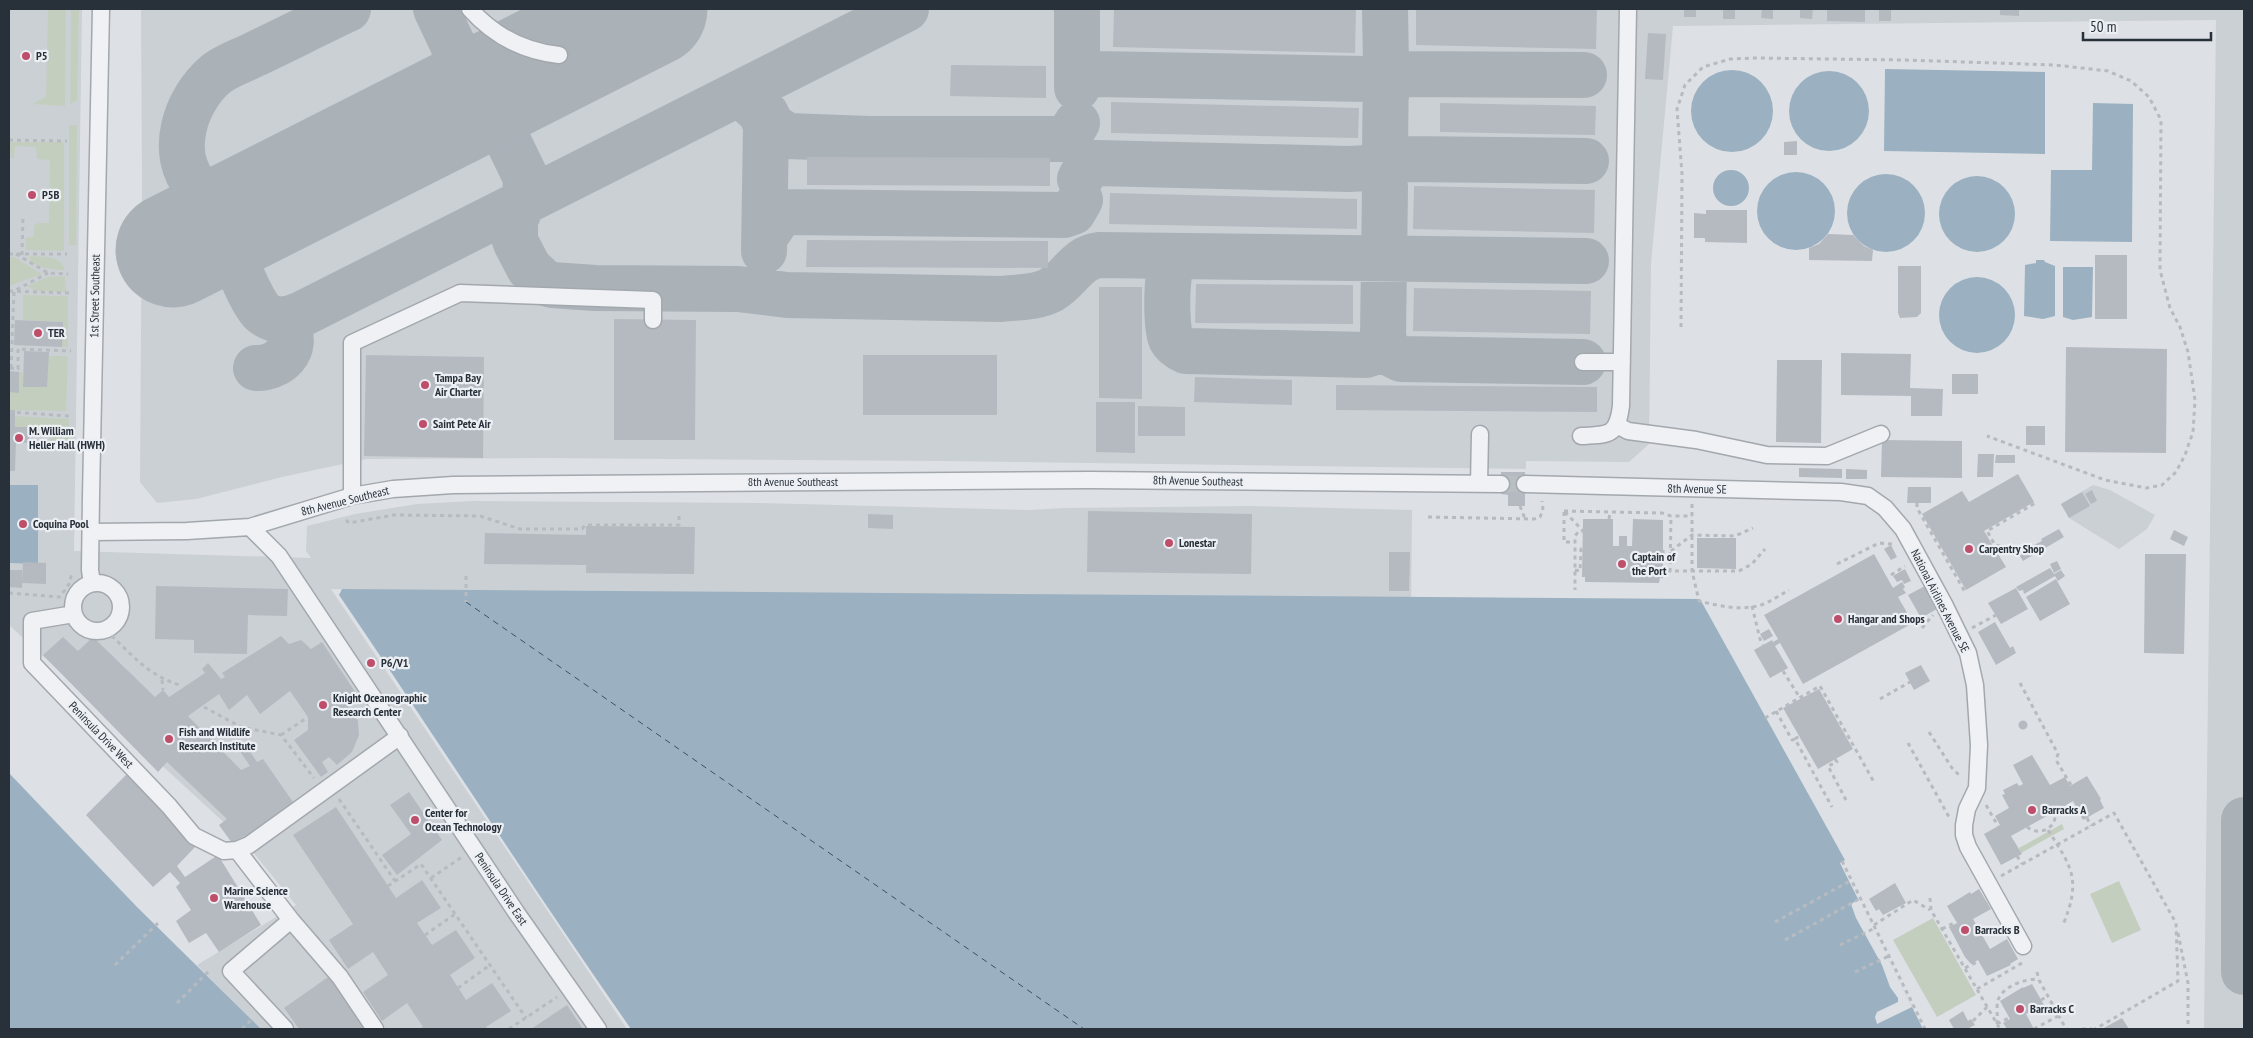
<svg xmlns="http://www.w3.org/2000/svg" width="2253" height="1038" viewBox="0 0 2253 1038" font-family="'PT Sans Narrow',sans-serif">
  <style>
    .built { fill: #cbd0d5 }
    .green { fill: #c4cebf }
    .water { fill: #9bb1c1 }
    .pier { fill: #dde1e5 }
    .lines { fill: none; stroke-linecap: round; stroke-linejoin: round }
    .ferry { stroke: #375269; stroke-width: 1; stroke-dasharray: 6 5; stroke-linecap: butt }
    .taxiway { stroke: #aab2b8; stroke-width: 46 }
    .runway { stroke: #aab2b8; stroke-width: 115 }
    .building { fill: #b5bac1 }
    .minor-tunnel { stroke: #b9bec3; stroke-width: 16; stroke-dasharray: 16 8; stroke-linecap: butt }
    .minor-casing { stroke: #a3a8ae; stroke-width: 19 }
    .path { stroke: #b7bbc0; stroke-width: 3; stroke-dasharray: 4 4; stroke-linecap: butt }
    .minor { stroke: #eff1f4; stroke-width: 16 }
    .path-bridge { stroke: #b7bbc0; stroke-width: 3; stroke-dasharray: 4 4; stroke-linecap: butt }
    .poi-dot { fill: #be4e6a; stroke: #eceff3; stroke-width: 2 }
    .labels { text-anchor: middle; stroke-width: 4.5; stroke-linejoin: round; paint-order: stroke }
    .poi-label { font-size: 12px; font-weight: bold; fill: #283039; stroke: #eceff3; text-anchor: start }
    .street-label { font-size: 12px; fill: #283039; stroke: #eceff3 }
  </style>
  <rect width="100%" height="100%" fill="#dde1e5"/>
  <path class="built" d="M9,9H82L74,551L311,558L306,551L307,526L355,514L417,504L473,501L759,503L1029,510L1065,508L1251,506L1412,510L1411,612L331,589L627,1029H260L197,965L296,905L243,840L9,625Z
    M141,9H2244V1029H2204L2216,20L1673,26L1651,264L1649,444L1629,462L1526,461V469L943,461L545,458L366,459L282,477L196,499L157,503L140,482L142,183Z
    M2093,485L2110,490L2155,515L2147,529L2119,549L2069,518L2061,504Z"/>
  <path class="green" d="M48,9H66L65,106L32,104L46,97Z
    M71,9H79L77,100L70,104Z
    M69,125H77L76,245H69Z
    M9,142H63L64,145V251L26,250L25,238L34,237V226L38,223H49L50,160L37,159L36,147L15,146L14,158L11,159Z
    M30,256C43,257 61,255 65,270C52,270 41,268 30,262Z
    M9,257H14L42,274L9,286Z
    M58,276L65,277L66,292L36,291L27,286L47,277Z
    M23,295L68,296V347H62L63,322L23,320Z
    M48,356H68L66,411L9,410V392H19V372L23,373V387H47Z
    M15,416L69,419V441L64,444H50L49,434H30L29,427H15Z
    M2062,824L2064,829L2021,853L2019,848Z
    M2119,881L2141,930L2112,943L2090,894Z
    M1933,918L1976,995L1937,1017L1893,940Z"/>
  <path class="water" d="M1885,69L2045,72V154L1884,151Z
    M1691 111a41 41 0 1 1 82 0a41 41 0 1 1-82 0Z
    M1789 111a40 40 0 1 1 80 0a40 40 0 1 1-80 0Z
    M2093,103L2133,104L2132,242L2050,241L2051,170H2092Z
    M1713 188a18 18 0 1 1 36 0a18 18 0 1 1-36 0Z
    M1757 211a39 39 0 1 1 78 0a39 39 0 1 1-78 0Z
    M1847 213a39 39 0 1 1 78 0a39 39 0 1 1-78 0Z
    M1939 214a38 38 0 1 1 76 0a38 38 0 1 1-76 0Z
    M2036,260H2044L2045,262L2055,266V316L2043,319L2024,316L2025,265L2036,263Z
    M2063,267H2093L2092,317L2073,320L2063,317Z
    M1939 315a38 38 0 1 1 76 0a38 38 0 1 1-76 0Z
    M9,485H38V564L9,563Z
    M342,589L1700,599L1845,860L1840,863L1923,1029H631C531,886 437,739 339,595Z
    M9,773L137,907L261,1029H9Z"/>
  <path class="pier" d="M1859,899L1912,1007L1877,1024L1875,1017L1877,1012L1898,1002V998L1890,987L1882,965L1856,918L1851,904Z"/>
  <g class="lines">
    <path class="ferry" d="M466,602L1084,1029"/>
    <path class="taxiway" d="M436,9L453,45
      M1077,57L1082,68L1095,74L1366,79C1377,80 1384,85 1386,96
      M1366,79L1406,74L1584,75
      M1077,88V9
      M751,104L761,113L766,126L764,251
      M445,111C460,89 460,71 453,45C473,71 493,82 525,71
      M766,114L772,126L788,136L869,139H1060L1070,134L1077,123
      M496,116L526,178L525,196L515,221V241L529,268L545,283L552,285L595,288L738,289L787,295L1001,299C1017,297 1036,298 1051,290C1070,279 1077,257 1100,255L1586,261
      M1374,167L1382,161L1385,152L1386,64L1385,9
      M1367,168C1378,170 1383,176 1385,187L1383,336L1387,352L1401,359L1583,362
      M1080,179L1085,170L1096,163L1349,169L1367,168L1404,159L1586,161
      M261,204C235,211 215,207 196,186C168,153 185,100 216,74C226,66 241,61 253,55C285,40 316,24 348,9
      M248,211C242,219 233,226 231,236C229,251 252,303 263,313C270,319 281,319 286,326C301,349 278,369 256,368
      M765,235C774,228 775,215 787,212L1064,215L1073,212L1080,200
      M1186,256C1179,258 1173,262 1171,268C1166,280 1166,327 1171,339C1174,345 1179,348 1186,351L1366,355C1376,352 1381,346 1383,336
      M275,319L286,320L300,315L906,9
      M2244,820V972"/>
    <path class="runway" d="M173,250L650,9"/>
  </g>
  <path class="building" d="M1114,9H1356L1355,53L1113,47Z
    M1416,9H1597L1596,49L1416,45Z
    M1684,9H1696V17H1684Z
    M1723,9H1735V19H1723Z
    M1762,9H1773V19L1761,18Z
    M1800,9H1813L1812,19L1800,18Z
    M1827,9H1865V22L1827,21Z
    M1879,9H1891V21H1879Z
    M2000,9H2019V16L2000,15Z
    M1648,33L1666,34L1663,80L1645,79Z
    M951,65L1046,66V98L950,96Z
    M1111,102L1359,108L1358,138L1111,133Z
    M1440,103L1596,106L1595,135L1440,132Z
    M1797,141V155H1784V142Z
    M807,157L1050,158V186L807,185Z
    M1414,186L1595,190L1594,233L1413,229Z
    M1110,193L1357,199V229L1109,224Z
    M1706,210H1747V243L1705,242V238H1694V213L1706,214Z
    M1828,234L1853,235L1864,246L1873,250L1872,261L1809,260V248L1819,244Z
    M807,240L1048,241V268L806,267Z
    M2095,255H2127V319H2095Z
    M1898,266H1921V313L1917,317L1900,318L1898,313Z
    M1196,284L1353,285V324L1195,323Z
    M1099,287H1142V399L1099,398Z
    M1414,288L1591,291L1590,334L1413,331Z
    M614,319L696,320L695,440H614Z
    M15,320L63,322L62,347L14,345Z
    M2066,347L2167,349L2166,453L2065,452Z
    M24,351L49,352L47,387H23Z
    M1841,353L1911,354L1910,388L1943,389L1942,416H1911V396L1841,395Z
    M366,355L484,357L483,458L364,456Z
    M863,355H997V415H863Z
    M1777,360H1822L1821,443L1776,442Z
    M9,371L19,372V393L9,392Z
    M1952,374H1978V394H1952Z
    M1195,377L1292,380V405L1194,402Z
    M1336,385L1597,387V412L1336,410Z
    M1096,402H1135V453L1096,452Z
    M1138,406L1185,407V436H1138Z
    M9,410H15V427H30L29,443L16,442L15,471H9Z
    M2026,426H2045V445H2026Z
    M1882,440L1962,441V478L1881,477Z
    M1978,454H1994L1993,477H1977Z
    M1996,455H2015V463H1995Z
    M1799,468L1842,469V478L1799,477Z
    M1846,469L1867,470V479H1846Z
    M1501,472H1525V506H1508V495L1501,494Z
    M2018,474L2034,502L1984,531L2006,567L1966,590L1922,514L1962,491L1969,502Z
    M1908,487H1931V503H1907Z
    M2092,490L2097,501L2091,504L2085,494Z
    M2082,492L2090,506L2069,518L2061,504Z
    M1088,511L1252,514L1251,574L1087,572Z
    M868,514L893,515V529L868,528Z
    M1583,519H1613V546H1619V536H1627V546H1632L1633,519L1663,520V578H1660L1659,583L1585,582V577H1582Z
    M586,526L695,527L694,574L586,573V565L484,564L485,533L586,535Z
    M2059,529L2064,537L2023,561L2018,553L2042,541L2041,539Z
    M2174,530L2188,537L2184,546L2170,539Z
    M1697,538H1736V569L1697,568Z
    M1891,545L1897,557L1891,560L1884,549Z
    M1389,552H1410L1409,591H1389Z
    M1874,554L1893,588L1902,582L1905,587L1903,589L1906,593L1898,597L1913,623L1803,684L1780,643L1775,646L1788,668L1770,678L1754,650L1772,640L1773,642L1778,639L1764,615Z
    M2145,554H2186L2184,654L2144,653Z
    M2057,561L2061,569L2054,573L2050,564Z
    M23,562L46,563V584L22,583V588L9,587V570H22V581Z
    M2050,568L2054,574L2061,570L2065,576L2058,581L2055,576L2024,594L2023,590L2019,591L2016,587Z
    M1905,569L1911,581L1904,584L1902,580L1897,582L1893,576Z
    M2056,579L2070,604L2040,621L2026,597Z
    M156,586L288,589L287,616L248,615L247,654L194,653V640L155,639Z
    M1925,586L1937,609L1921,618L1908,595Z
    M2016,588L2028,609L2001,624L1988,603Z
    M1995,622L2010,648L2013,646L2016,653L1996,665L1978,632Z
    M1769,629L1773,636L1764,641L1760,634Z
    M281,636L289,644L301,640L311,649L322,642L356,693L344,701L358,721L359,735L352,752L337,765L329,757L322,762L328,772L321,777L294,740L308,730V717L290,691L260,714L247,695L229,710L219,694L188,716L241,770L250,766L239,750L246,746L257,762L263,759L293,802L254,831L232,843L219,825L227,819L167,762L158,772L43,655L63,637L78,651L93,637L155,697L163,690L169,697L205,673L202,669L208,663L221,679L225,677L222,673Z
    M1921,665L1930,681L1914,690L1905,673Z
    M1819,689L1853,749L1818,769L1783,708Z
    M2018.5 725a4.5 4.5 0 1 1 9 0a4.5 4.5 0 1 1-9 0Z
    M2032,755L2050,785L2065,777L2070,786L2087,776L2101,799L2100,800L2104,808L2083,820L2073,801L2056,811L2011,836L2022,854L2001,865L1984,834L2000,825L1995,816L2009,808L2002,795L2005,794L2003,790L2017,783L2019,786L2023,784L2013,765Z
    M127,774L195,847L177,866L185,877L218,855L261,925L219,952L206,933L189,943L176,921L191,910L176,887L180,883L170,872L153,887L86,815Z
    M409,792L442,840L397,875L382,855L411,834L390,805Z
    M336,807L396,898L422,880L441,908L417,923L432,945L456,930L475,958L450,975L466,1000L492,983L511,1011L486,1027L488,1029H419L423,1027L407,1003L382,1021L363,992L388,975L373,952L348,969L329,940L353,924L293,835Z
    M1895,883L1906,903L1883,915L1879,909L1876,911L1869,899Z
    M1979,889L1991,909L1973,919L1990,949L2007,939L2018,959L2010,964L2011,965L1987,976L1978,960L1971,964L1965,957L1949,927L1957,923L1947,906L1970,892L1971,894Z
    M331,975L369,1029H299L284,1008Z
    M2032,984L2044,1005L2026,1014L2034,1029H2007L2003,1023L2010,1019L2000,1001L2023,987V988Z
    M567,1005L583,1029H531Z
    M1963,1011L1968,1021L1971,1019L1975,1025L1967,1029H1954L1949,1020Z
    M2122,1018L2129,1029H2102Z"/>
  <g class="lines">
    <path class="minor-tunnel" d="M1501,484H1525"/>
    <defs>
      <path id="minor" d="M470,9C494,36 523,51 559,55
        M1583,362H1622
        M1617,425L1628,431L1696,440L1767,455L1827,456L1881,434
        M1581,436C1609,435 1617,436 1621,406L1628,9
        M1479,484L1480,434
        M1525,484L1841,492L1868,496L1885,508L1903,529L1944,604L1968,653L1975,685L1979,745L1977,788L1967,809L1964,825V835L1968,847L2023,946
        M352,496V343L460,293L653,300V320
        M250,527L279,556L516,912L598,1029
        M91,532L187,531L250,527L352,496L393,489L453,485L1090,480L1501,484
        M73 607a24 24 0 1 1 48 0a24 24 0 1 1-48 0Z
        M92,583L90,570L91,496L101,9
        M74,614L32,621V663L169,806L194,836L224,851L237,850L249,845L400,736
        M237,850L291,920L231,971L285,1029
        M291,920L340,977L375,1029"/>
    </defs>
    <use href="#minor" class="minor-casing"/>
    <path class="path" d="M9,140L67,141
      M9,254H67
      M16,254L48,273L68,274
      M22,255L23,216
      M9,291L71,293
      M1681,327L1682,174L1677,109L1685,85L1703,67L1730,59L1756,58L1904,60L2055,65L2108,71L2131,81L2149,97L2161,120L2160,270L2170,308L2180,327L2188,352L2195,400L2193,432L2185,455L2176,472L2162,485L2146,488L2105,480L1987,436
      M10,368L18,369V349L71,351
      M11,368L14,291L48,273
      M9,412L70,416
      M1917,503V508L1965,592
      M1692,504V571L1699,601C1720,606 1740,611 1761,605C1770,602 1780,595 1789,590
      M1520,506L1525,519
      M1564,511L1662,513L1671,516H1692
      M1564,512V542H1575
      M1565,512L1583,531H1579L1575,536V590
      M1428,517L1534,519L1540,517L1543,510L1542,501
      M1609,519L1610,512
      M346,520L349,523L394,515L480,516L520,529H582L585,525H679V513
      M2008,548L1995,545L1987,531L2037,502
      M1663,550L1664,571H1739L1752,564L1765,549
      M1671,551L1692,535L1735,536L1753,528
      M1837,564L1879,543L1892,544
      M1575,570L1580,571L1581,549H1582
      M1670,572L1671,516
      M1891,575L1905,566
      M466,576V602
      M9,593L60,597L69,584L72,573
      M1752,606L1760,639L1763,645
      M1922,628L1933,615
      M1972,628L1996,615
      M106,630C129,652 148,676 180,685
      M1783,671L1800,698
      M162,680L163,690
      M2020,683L2058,754L2056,760L2071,785
      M1880,699L1910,682
      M204,707L241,727L281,735L314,778
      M1776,711L1792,740L1795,739L1832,807
      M1765,718L1820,686L1875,784
      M1929,732L1952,768L1961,777
      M281,735L308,717
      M1795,739L1799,736
      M1908,743L1949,817
      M1835,759L1837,762L1828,766L1846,800
      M339,799L395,881
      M1986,805L1998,826
      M2087,818L2091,826
      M2027,827C2037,834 2046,832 2054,823L2056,811
      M2048,830C2073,869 2081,880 2063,925
      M2017,856L2022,864
      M1842,861L1925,1029
      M2001,876L2114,813L2176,923L2178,981L2095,1029
      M431,878L462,857
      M388,886L421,864L526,1018
      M1930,898L1931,910L2000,1029
      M1775,922L1850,881
      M1874,925L1913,900L1930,910
      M1942,929L1956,922
      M1981,933L1993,926
      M2178,933L2188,983V1029
      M425,935L455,914
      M1785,940L1859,899
      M1840,945L1875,928
      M115,965L159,922
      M1965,968L1979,961
      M1855,972L1889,956
      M2037,972L2039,980L2066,1029
      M458,988L490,965
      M1977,989L2022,963
      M2041,1000L2048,996
      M177,1003L209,971
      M1973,1021L1987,1007
      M1997,1024C1998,1017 1996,1006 1998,1000C2003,986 2025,979 2038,979
      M1997,1024L2009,1018
      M242,1029L253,1018
      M509,1029L557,997
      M2034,1029L2058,1016
      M2082,1029H2092"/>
    <use href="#minor" class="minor"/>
    <path class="path-bridge" d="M175,703L210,681"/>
  </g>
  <g class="poi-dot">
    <circle cx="26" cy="56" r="5"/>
    <circle cx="32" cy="195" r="5"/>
    <circle cx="38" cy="333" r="5"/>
    <circle cx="425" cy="385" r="5"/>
    <circle cx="423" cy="424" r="5"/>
    <circle cx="19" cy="438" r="5"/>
    <circle cx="23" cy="524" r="5"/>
    <circle cx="1169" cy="543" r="5"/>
    <circle cx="1969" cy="549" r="5"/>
    <circle cx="1622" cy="564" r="5"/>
    <circle cx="1838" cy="619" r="5"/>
    <circle cx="371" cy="663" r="5"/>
    <circle cx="323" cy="705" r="5"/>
    <circle cx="169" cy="739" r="5"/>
    <circle cx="2032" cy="810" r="5"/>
    <circle cx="415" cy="820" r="5"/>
    <circle cx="214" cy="898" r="5"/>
    <circle cx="1965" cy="930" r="5"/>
    <circle cx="2020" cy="1009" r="5"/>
  </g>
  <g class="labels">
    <g class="poi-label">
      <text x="36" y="60">P5</text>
      <text x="42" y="199">P5B</text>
      <text x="48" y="337">TER</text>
      <text x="435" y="382">Tampa Bay<tspan x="435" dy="14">Air Charter</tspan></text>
      <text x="433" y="428">Saint Pete Air</text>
      <text x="29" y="435">M. William<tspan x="29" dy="14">Heller Hall (HWH)</tspan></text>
      <text x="33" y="528">Coquina Pool</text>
      <text x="1179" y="547">Lonestar</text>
      <text x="1979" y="553">Carpentry Shop</text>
      <text x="1632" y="561">Captain of<tspan x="1632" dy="14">the Port</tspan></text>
      <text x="1848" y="623">Hangar and Shops</text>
      <text x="381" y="667">P6/V1</text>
      <text x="333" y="702">Knight Oceanographic<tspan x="333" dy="14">Research Center</tspan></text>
      <text x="179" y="736">Fish and Wildlife<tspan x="179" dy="14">Research Institute</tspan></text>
      <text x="2042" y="814">Barracks A</text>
      <text x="425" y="817">Center for<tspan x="425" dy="14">Ocean Technology</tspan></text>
      <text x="224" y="895">Marine Science<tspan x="224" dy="14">Warehouse</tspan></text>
      <text x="1975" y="934">Barracks B</text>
      <text x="2030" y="1013">Barracks C</text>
    </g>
    <g class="street-label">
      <text transform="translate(95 296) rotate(-89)" y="4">1st Street Southeast</text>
      <text transform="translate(1198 481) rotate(1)" y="4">8th Avenue Southeast</text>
      <text x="793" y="486">8th Avenue Southeast</text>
      <text transform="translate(1697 489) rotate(1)" y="4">8th Avenue SE</text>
      <text transform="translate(345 501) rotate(-14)" y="4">8th Avenue Southeast</text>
      <text transform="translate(1940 601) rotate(63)" y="4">National Airlines Avenue SE</text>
      <text transform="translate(101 735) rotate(46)" y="4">Peninsula Drive West</text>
      <text transform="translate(501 889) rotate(56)" y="4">Peninsula Drive East</text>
    </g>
  </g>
  <rect width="2253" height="1038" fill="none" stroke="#283039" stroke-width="20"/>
  <path d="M2083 32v8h128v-8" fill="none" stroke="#283039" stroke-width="2.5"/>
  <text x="2090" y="32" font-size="15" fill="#283039" stroke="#eceff3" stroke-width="4" paint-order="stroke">50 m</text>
</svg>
